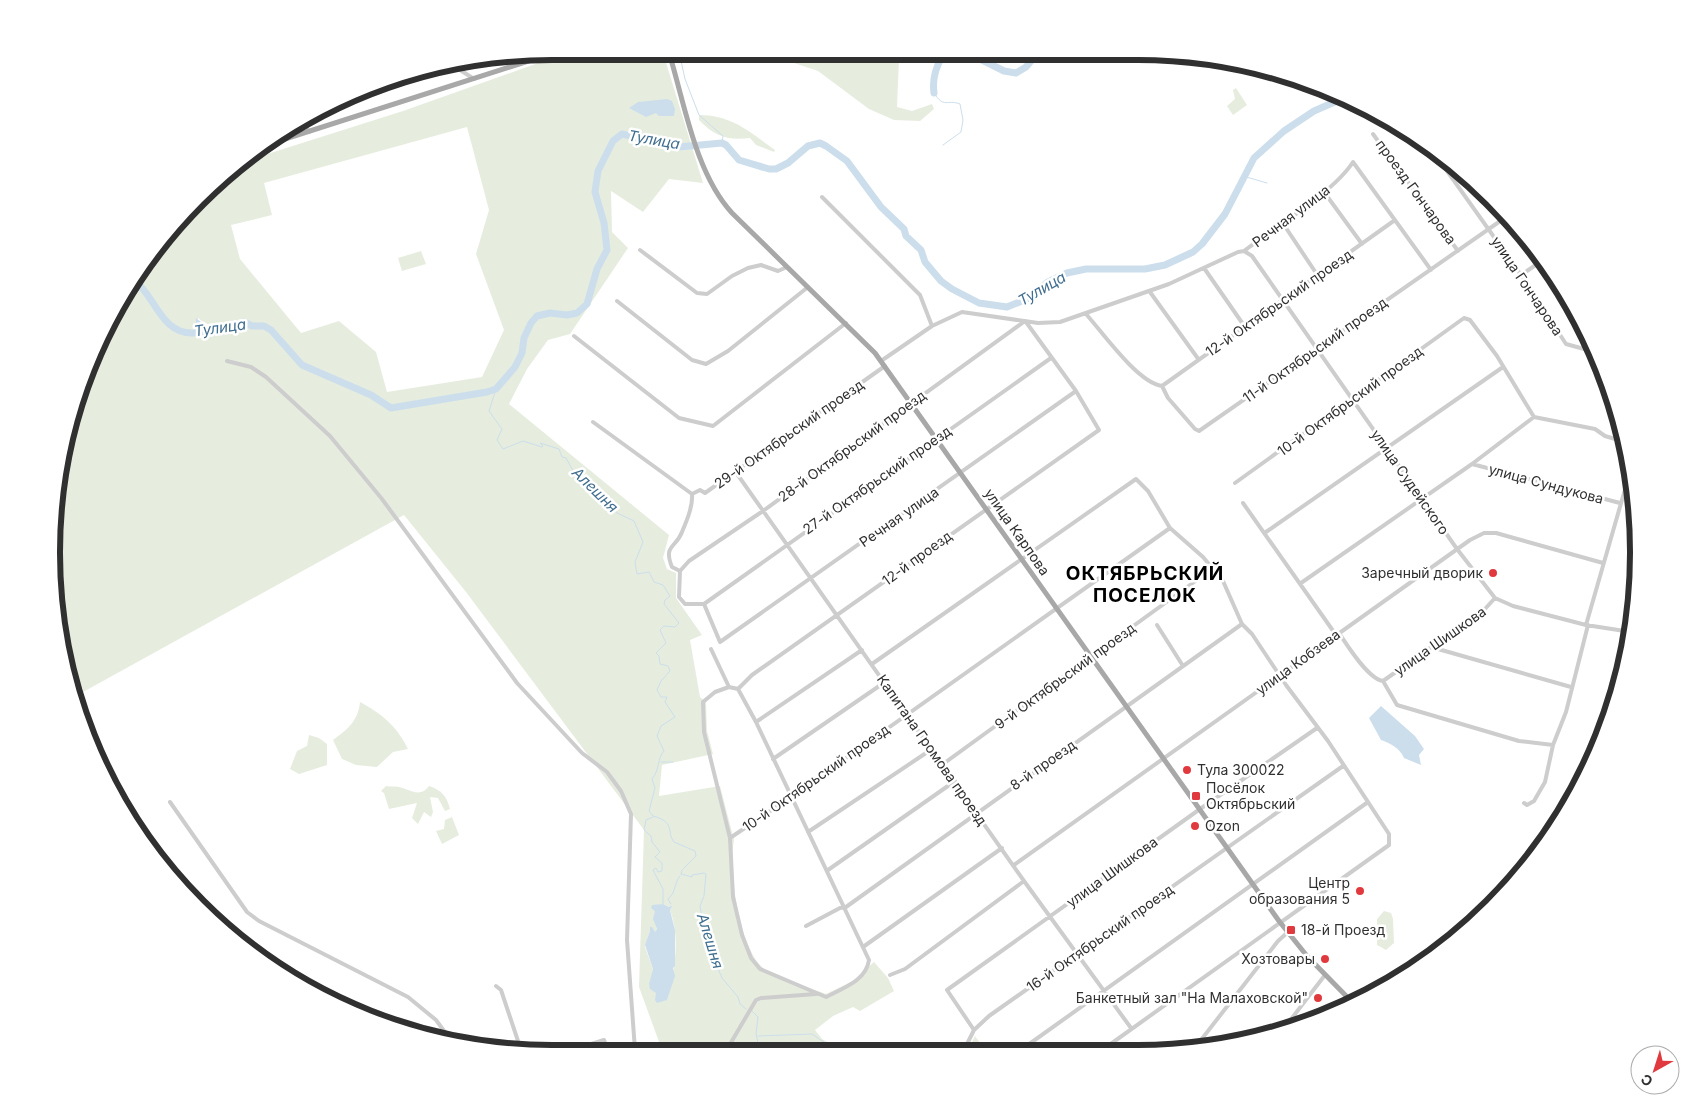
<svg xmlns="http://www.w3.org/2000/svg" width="1690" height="1105" viewBox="0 0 1690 1105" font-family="Inter,sans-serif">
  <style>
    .green { fill: #e6eddf; fill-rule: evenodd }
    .water { fill: #ccdeec }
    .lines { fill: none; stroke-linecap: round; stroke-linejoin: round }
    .stream { stroke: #ccdeec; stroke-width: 1 }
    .river { stroke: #ccdeec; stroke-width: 7 }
    .minor { stroke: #cdcdcd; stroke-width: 4 }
    .major { stroke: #a8a8a8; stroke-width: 5 }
    .poi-dot { fill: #e0393e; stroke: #fff; stroke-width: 2 }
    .labels { text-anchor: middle; stroke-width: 5; stroke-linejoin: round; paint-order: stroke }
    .street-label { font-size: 14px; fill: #303030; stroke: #fff }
    .poi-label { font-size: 14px; fill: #303030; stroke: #fff; text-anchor: end }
    .water-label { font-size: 15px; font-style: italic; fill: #406e90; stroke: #fff }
    .district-label { font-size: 19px; font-weight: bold; letter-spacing: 1px; fill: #000; stroke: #fff }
    .rim { fill: none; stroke: #303030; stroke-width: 6 }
  </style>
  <rect width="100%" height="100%" fill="#fff"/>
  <path class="green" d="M558,56H664L703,183L669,179L643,212L611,191L612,232L628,248L570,334L548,340L527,369L509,404L669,535L663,558L667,569L676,573V598L702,635L690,640L700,697L706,702L707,731L713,754L662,765L659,796L720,786L734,840C728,869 739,946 762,967C773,977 811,988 826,994L853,981L874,962L888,978L894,991L860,1011L853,1007L833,1016L815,1030L822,1039L843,1051H794L774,1042L770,1051L662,1050L639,987L644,830L466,592L404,515L74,697L68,682L52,586V520L78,391L118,302L155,248L198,198L242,162L403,111ZM467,127L489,210L476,254L504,330L482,377L387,392L376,352L339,321L301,333L240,259L231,225L272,215L264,183ZM198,318C212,329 215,325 232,325L230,334L209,335L207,338L190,335L187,331L195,329ZM663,904L669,907L673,905L670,910C681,939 674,972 667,1000L657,993L651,980L653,969L645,947L650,931L655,932L657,929C653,919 653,914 659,905Z
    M784,56H896L899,59L897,107L912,111L932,104L934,109L920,121L894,120L869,109L818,71L794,63Z
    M1236,88L1247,105L1233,115L1227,106L1235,99L1233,90Z
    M699,115C732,115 750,132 775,150L774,152L756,145L750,138C728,141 714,136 699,120Z
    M421,251L426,264L402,271L398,258Z
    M360,702C382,714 397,726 408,749L393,752L377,767L356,765L342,759L333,740C348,729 358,721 360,702Z
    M309,735L319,738L327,744V765L299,774L290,769L297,751L307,746Z
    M386,786C390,787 395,786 399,787C411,790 420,798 429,786C441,790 447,796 450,809L445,811L438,798L430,797L433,812L431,817L424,812L418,824L412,818L417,803L389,809L384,793L381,791Z
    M452,817L459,835L442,844L436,831L444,829L445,820Z
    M1384,911L1391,913L1393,919L1394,943L1386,950L1377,945V919Z
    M975,1036L987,1052H967Z"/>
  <path class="water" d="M667,99L672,101L675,109L674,116H659L656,113L646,117L629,108L638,102Z
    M196,318L205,325L221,327L223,322L230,325L236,322L238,325L230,334L197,338L196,335L186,333L195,329Z
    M1381,706L1415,736L1424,749L1419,755L1421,765L1404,758C1400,748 1390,743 1381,740L1369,718Z
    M663,904L669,907L673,905L670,910L675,930V966L673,968L675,976L667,1000L657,1003L655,1000L656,993L650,989L649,984L653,969L645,945L650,931V927H652L655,932L657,929L653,919L655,911L651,908L652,905Z"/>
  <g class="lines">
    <path class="stream" d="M680,56L685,79L699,115L723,136L722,143
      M934,93C944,109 947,99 960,104L963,120L961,132L943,145
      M1243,176L1267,183
      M496,389L489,411L502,429L497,440L503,449L523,441L542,447L543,446L540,443L559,449L562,457L566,458L576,476L603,501L611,505L617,513L634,521L643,542L635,562L637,574L649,572L654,582L663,585L670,596L665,600L664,604L679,623L675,627L664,626L660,630L666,643L656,653L659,656L660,664L668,666L670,671L661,681L657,690L661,697H667L665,702L675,717L661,726L657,736L664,751C657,758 660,770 652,779L655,788L649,811L653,816C676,822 666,832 674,842L695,851L696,856L682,870L681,874L692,877V875L704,873L706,874L704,896L700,906L703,923L707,929L708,939L715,948L716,964L722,978L738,997L740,1004L746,1009
      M661,762H673
      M653,817L646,820L644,830L651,836L652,842L660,852L655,857L662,863V871L658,872L656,868L653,870L663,889V904
      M671,904L668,899C676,893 674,883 680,876
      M752,1011L758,1017L756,1034L760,1051
      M758,1036L812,1034L837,1051"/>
    <path class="river" d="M974,56L1004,71L1016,73L1026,67L1035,56
      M934,93C932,79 936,68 942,56
      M133,279C156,296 161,335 194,333
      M232,327L244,322L252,326H264L271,330L302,365L371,395L391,408L487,392L496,389L515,367L522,353L524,338L531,323L537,316L550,313L567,315L577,313L587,304L597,269L607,250L604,223L595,192L598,171L613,141L622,134L679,147L722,143L726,145L739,160L769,169H776L788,163L808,146L820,143L826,146L847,161L881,207L904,229L906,236L921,250L925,262L941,281L952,289L979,303L1007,307L1027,299L1048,282L1067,273L1086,269H1145L1165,265L1193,252L1202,244L1225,214L1254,158L1284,131L1314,111L1346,97"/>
    <path class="minor" d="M451,64L474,79
      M304,121L309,132
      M1373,134L1458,251
      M1435,154L1521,275L1566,344L1595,352
      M1324,192L1362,244
      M822,197L920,295L932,326
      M1282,222L1318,276
      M640,250L697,293L707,294L732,276L748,268L761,265L778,271L787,267
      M1244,251L1252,256L1457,549L1495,598L1513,606L1586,625L1631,632
      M1204,268L1245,327
      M1521,275L1543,260
      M1150,292L1199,360
      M617,301L692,360L706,364L728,351L808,287
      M1086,314C1103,333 1138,383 1162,386L1168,398L1195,429L1199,431L1506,217
      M574,336L679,418L713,426L846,323
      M227,361L251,367L266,377L330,436L382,499L517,683L582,753L607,772L621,791L631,814L627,940L635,1050
      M881,361L932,326L962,312L1038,323L1060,322L1169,284L1238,252L1244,251C1275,227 1333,193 1353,162L1431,270
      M1162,386L1395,220
      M593,422L692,494
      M1472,464L1620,503
      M735,471L1024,881L1131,1028
      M1235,483L1464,318L1470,320L1497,356L1534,417L1595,429L1605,436L1615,439
      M692,494L700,490L705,493L885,366
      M1243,503L1336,635
      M1266,532L1503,367
      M680,571L689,561L763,511L1025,321
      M680,571L672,567C663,545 676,548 682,532C687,520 693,506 692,494
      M680,571L679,597L685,604H704
      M1301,583L1472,464L1534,417
      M704,604L720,642L1076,391
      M704,604L1051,358
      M1157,625L1183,666
      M1586,625L1630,472
      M1339,633C1347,645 1368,679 1383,681L1397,705L1519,741L1553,745
      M1434,645L1438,649L1571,687
      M711,649L729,687
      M872,664L1136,479L1148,491L1170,528L1203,557L1223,581L1242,624L1252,634L1286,685L1328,741L1389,834V845L1105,1048L1072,1052
      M1383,681L1484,610L1495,598
      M729,687L738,689L756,722L869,960C866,981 843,988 826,997L760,969L751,958L742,935L733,897L730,838L704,732L703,702L715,692Z
      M738,689L752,675L1099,430L1076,391L1026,322
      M756,722L862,650
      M773,759L885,682
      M943,764L1212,569
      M170,802L247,912L259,921L408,997L436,1020L450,1039
      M1524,803L1527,805L1534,801L1545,782L1553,745L1566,712L1588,625
      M808,832L932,749
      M730,838L791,797L1170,528
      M1014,865L1470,540L1484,533H1496L1603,563
      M828,870L955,781
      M806,926L840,908L846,907L1242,624
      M863,947L1002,848
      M890,975L905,969L1024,881
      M496,986L501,990L521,1050
      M974,1030L947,990L1200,809L1317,728
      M1282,1031L1325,975
      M1194,1049L1278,941L1288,932
      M572,1050L604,1040L608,1050
      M726,1051L756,1000L761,998L816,994
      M963,1052L974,1030L989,1016L1343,766
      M1018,1052L1368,802"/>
    <path class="major" d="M670,56C685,106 696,174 732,213L875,353L1279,921L1307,956L1354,1004
      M260,147L544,56"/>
  </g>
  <g class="poi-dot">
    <circle cx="1493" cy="573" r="5"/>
    <circle cx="1187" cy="770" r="5"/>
    <rect x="1191" y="791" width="10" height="10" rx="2.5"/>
    <circle cx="1195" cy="826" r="5"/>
    <circle cx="1360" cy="891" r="5"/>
    <rect x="1286" y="925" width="10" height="10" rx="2.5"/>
    <circle cx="1325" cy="959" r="5"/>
    <circle cx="1318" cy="998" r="5"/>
  </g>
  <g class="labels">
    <g class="street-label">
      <text transform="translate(1416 192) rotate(54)" y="5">проезд Гончарова</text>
      <text transform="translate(1291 216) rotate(-37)" y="5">Речная улица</text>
      <text transform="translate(1527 286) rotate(56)" y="5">улица Гончарова</text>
      <text transform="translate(1279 303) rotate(-35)" y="5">12-й Октябрьский проезд</text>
      <text transform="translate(1315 350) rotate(-35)" y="5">11-й Октябрьский проезд</text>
      <text transform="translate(1350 401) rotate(-36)" y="5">10-й Октябрьский проезд</text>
      <text transform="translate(789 434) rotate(-35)" y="5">29-й Октябрьский проезд</text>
      <text transform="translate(852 446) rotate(-36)" y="5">28-й Октябрьский проезд</text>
      <text transform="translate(877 480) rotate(-35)" y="5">27-й Октябрьский проезд</text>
      <text transform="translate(1410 482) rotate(55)" y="5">улица Судейского</text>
      <text transform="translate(1546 484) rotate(15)" y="5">улица Сундукова</text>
      <text transform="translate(899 517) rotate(-35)" y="5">Речная улица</text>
      <text transform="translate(1017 532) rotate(55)" y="5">улица Карпова</text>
      <text transform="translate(917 558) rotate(-36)" y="5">12-й проезд</text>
      <text transform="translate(1440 641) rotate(-35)" y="5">улица Шишкова</text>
      <text transform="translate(1298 662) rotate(-36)" y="5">улица Кобзева</text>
      <text transform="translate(1065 676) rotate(-36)" y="5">9-й Октябрьский проезд</text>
      <text transform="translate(932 750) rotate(55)" y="5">Капитана Громова проезд</text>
      <text transform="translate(1043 765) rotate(-35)" y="5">8-й проезд</text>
      <text transform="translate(816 778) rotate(-35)" y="5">10-й Октябрьский проезд</text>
      <text transform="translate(1112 872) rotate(-36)" y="5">улица Шишкова</text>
      <text transform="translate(1100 938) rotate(-35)" y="5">16-й Октябрьский проезд</text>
    </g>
    <g class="poi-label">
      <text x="1483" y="578">Заречный дворик</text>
      <text x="1197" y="775" text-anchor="start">Тула 300022</text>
      <text x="1206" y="793" text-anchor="start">Посёлок<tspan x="1206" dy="16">Октябрьский</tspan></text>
      <text x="1205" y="831" text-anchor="start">Ozon</text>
      <text x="1350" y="888">Центр<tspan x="1350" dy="16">образования 5</tspan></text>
      <text x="1301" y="935" text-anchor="start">18-й Проезд</text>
      <text x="1315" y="964">Хозтовары</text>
      <text x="1308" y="1003">Банкетный зал "На Малаховской"</text>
    </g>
    <g class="water-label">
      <text transform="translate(654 140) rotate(10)" y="5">Тулица</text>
      <text transform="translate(1042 289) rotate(-30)" y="5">Тулица</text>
      <text transform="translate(220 328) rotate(-8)" y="5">Тулица</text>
      <text transform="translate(595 490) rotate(44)" y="5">Алешня</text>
      <text transform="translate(710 941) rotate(73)" y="5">Алешня</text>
    </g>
    <g class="district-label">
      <text x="1145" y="580">ОКТЯБРЬСКИЙ<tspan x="1145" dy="22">ПОСЕЛОК</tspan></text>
    </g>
  </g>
  <path d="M0 0H1690V1105H0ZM552 60H1138A492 492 0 0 1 1630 552V553A492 492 0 0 1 1138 1045H552A492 492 0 0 1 60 553V552A492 492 0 0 1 552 60Z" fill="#fff" fill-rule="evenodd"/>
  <path class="rim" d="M552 60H1138A492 492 0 0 1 1630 552V553A492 492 0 0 1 1138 1045H552A492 492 0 0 1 60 553V552A492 492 0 0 1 552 60Z"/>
  <g transform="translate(1655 1070) rotate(219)"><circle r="24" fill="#ffffff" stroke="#acacac"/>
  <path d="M0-4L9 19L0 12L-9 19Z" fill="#e0393e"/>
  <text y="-8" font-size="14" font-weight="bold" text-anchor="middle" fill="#303030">С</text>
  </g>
</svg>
